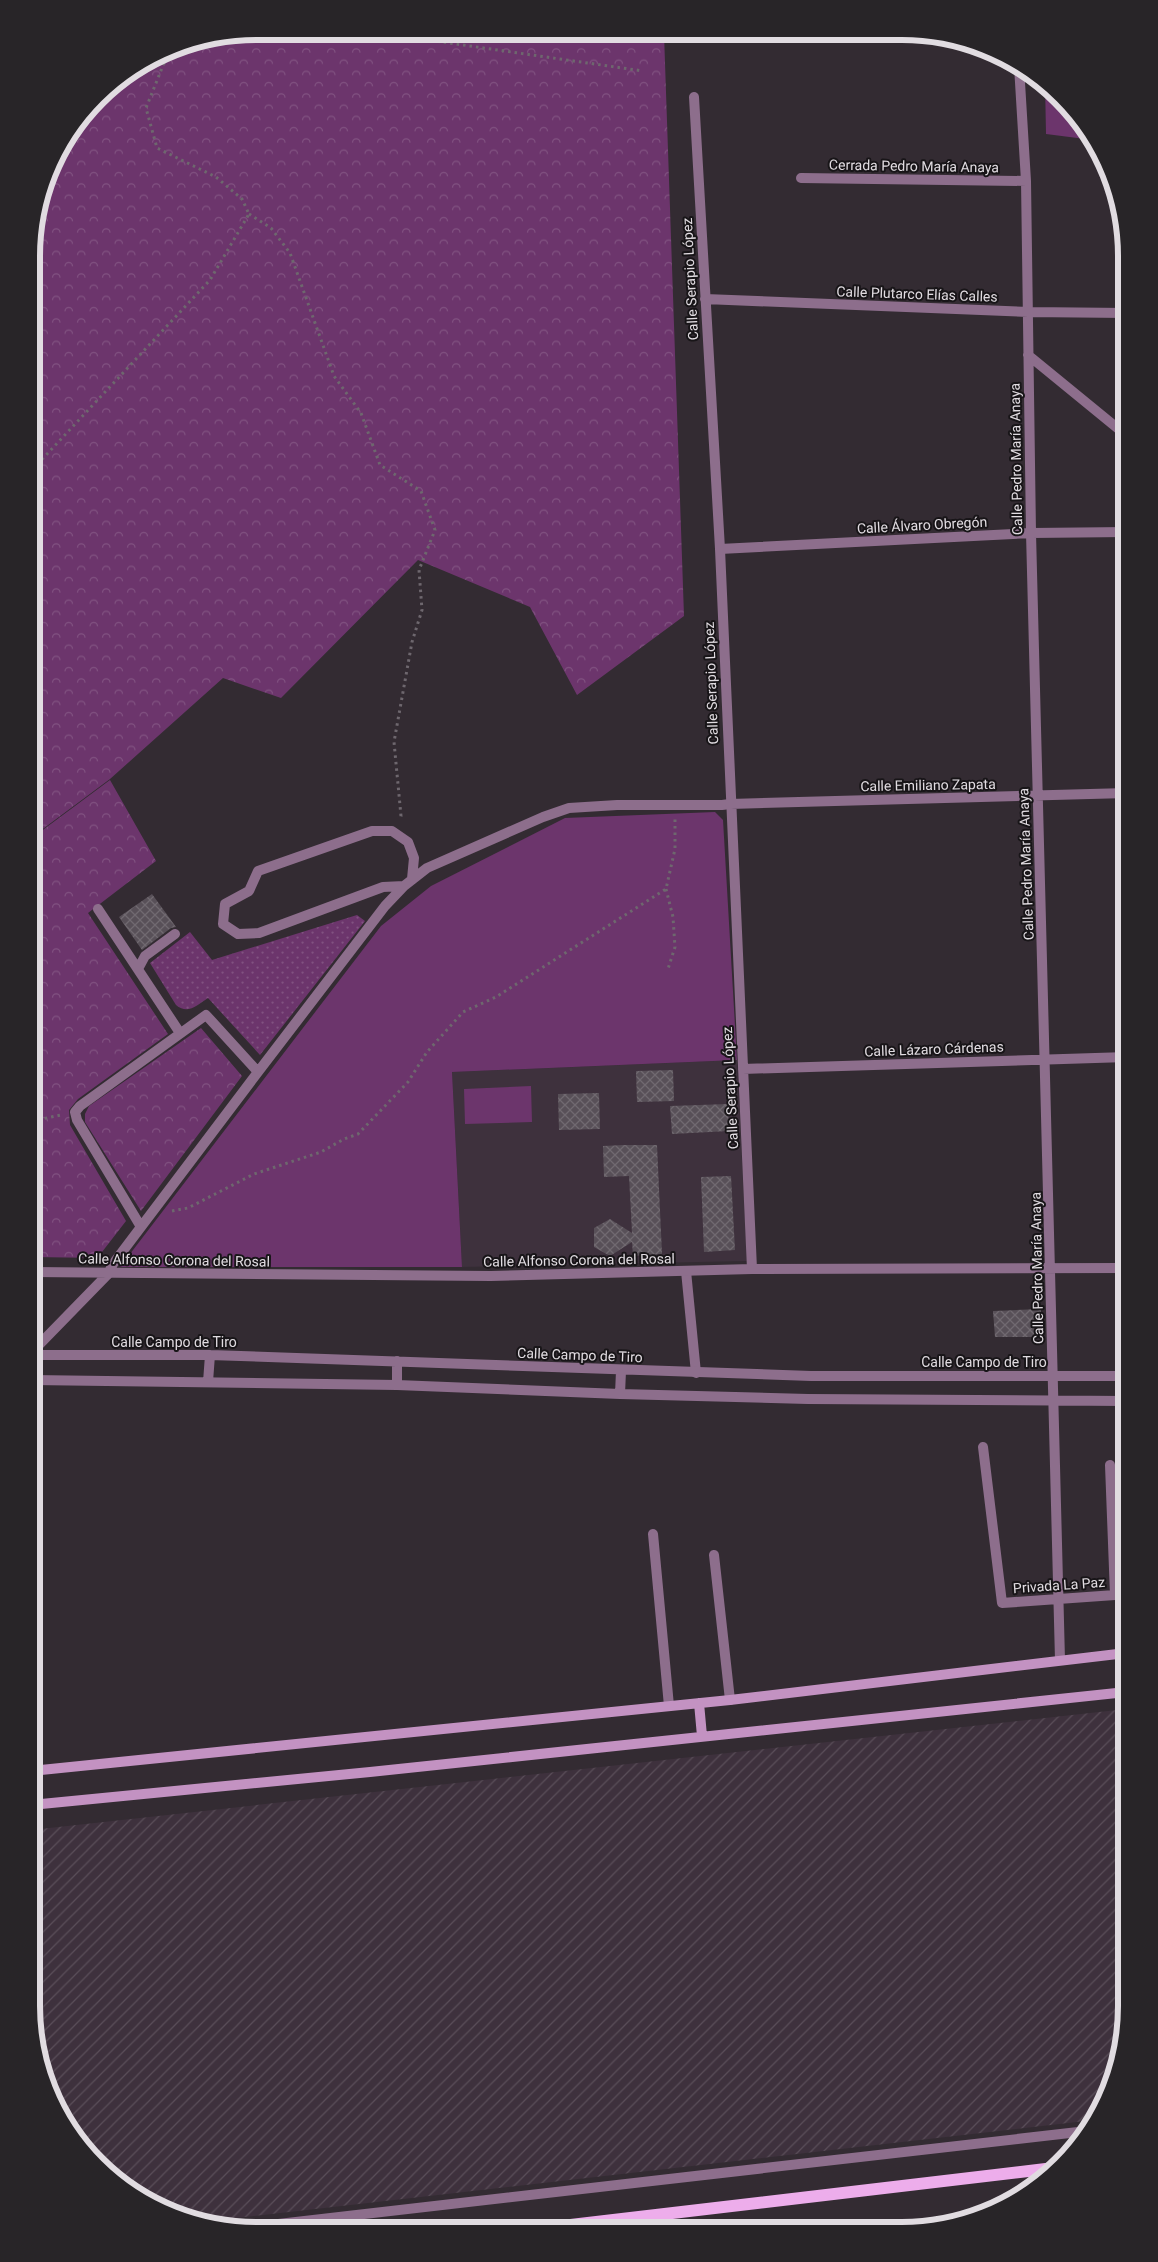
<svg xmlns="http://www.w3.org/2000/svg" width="1158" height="2262" viewBox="0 0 1158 2262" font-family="Roboto,sans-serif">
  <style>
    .built { fill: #3e313d }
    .industrial { fill: url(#industrial-furrows) }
    .green { fill: #6c356c }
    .forest { fill: url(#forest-crowns) }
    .garden { fill: url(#garden-dots) }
    .building { fill: url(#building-cross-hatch) }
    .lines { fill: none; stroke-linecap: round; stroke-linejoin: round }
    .path { stroke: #6e676e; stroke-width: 3; stroke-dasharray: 2.5 4; stroke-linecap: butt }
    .service { stroke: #8d6e8c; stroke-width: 10 }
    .minor { stroke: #8d6e8c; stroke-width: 10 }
    .tertiary { stroke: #8d6e8c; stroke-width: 10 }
    .secondary { stroke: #c392c2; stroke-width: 10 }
    .primary { stroke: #edadeb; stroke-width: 12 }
    .labels { text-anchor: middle; stroke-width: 4; stroke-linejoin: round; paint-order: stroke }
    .street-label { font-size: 14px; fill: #e1dce1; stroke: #181518 }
    .rim { fill: none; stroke: #e1dce1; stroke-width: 6 }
  </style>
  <defs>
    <pattern id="industrial-furrows" width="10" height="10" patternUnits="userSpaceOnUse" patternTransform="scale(1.25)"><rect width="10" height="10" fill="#3e313d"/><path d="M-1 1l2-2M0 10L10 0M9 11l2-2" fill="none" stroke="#5a4e59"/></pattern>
    <pattern id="forest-crowns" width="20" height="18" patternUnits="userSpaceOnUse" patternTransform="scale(1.25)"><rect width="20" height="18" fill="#6c356c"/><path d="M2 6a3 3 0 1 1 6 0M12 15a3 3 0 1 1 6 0" fill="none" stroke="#815281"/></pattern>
    <pattern id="garden-dots" width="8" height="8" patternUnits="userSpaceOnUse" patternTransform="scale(1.25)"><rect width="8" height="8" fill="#6c356c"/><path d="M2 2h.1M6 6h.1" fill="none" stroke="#815281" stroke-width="1.8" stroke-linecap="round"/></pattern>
    <pattern id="building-cross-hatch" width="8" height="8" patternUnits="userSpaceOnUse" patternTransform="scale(1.25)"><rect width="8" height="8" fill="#585058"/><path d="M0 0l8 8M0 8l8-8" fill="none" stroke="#706970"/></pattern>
  </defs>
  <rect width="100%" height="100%" fill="#332b32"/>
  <path class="built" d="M737,1060L747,1261L462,1267L452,1072Z"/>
  <path class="industrial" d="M1126,1709V2021L1110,2092L1094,2120L201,2222L169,2214L108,2175L69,2131L43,2078L31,2006V1830Z"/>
  <path class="green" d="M1045,83L1089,131L1093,140L1046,134Z
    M715,812L723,820L737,1060L452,1072L462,1267H120L381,926L431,886L565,818Z
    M531,1086L532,1122L465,1124L464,1089Z"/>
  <path class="forest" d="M256,31L664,34L684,616L577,695L530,607L418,560L281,698L223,678L110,779L32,837L33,227L55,156L107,87L170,48Z
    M110,780L156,861L88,913L168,1034L78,1099L69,1110L70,1125L126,1221L102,1252L101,1258L32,1257V838Z
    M201,1028L242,1076L141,1211L85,1122V1114L89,1106Z"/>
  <path class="garden" d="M357,915L365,921L260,1055L208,998C197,1005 188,1015 176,1005L150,963L190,932L212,960Z"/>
  <path class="building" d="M152,894L176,927L171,928L142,950L119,917Z
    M673,1070L674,1101L637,1102L636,1071Z
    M599,1093L600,1129L559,1130L558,1094Z
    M728,1104L729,1131L672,1134L670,1106Z
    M623,1145H657L662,1254L633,1256L632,1242L610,1256L594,1247V1228L610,1219L632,1233L629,1176L604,1177L603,1146Z
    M731,1176L735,1250L704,1252L701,1177Z
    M1041,1309V1337H995L993,1311Z"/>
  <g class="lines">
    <path class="path" d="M373,32L643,71
      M249,214L271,228L290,253L334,376L361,413L380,465L421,491L435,530L419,570L422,610L412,642L394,742L401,816L399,819
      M33,469L210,280L249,214L242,199L216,177L157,148L146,108L170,48
      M666,889L673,917L675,947L668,969
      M32,1121L61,1115
      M172,1211L188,1208L254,1174L321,1152L344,1139L358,1134L408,1082L427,1052L463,1012L496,997L666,889L675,849V818"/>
    <path class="service" d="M404,886L383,887L259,933L238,934L223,924L225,904L249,891L258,871L372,831H392L408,842L414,858L412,879
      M98,909L180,1033
      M138,969L145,956L175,934
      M258,1072L385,906L404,886L427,868L543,817L569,808L617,805H722L730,804
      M686,1271L696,1373
      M108,1274L113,1264L258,1072L206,1015L80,1106L75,1112L77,1120L141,1227
      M653,1534L669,1706"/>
    <path class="minor" d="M1019,66L1026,181L1031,533L1060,1660
      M694,97L720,549L752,1269
      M801,178L1026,181
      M705,299L1028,312L1127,313
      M1028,355L1127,436
      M720,549L1031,533L1127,532
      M730,804L1127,793
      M743,1069L1127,1057
      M32,1272L491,1276L752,1269L1126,1268
      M32,1352L108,1274
      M32,1355H210L811,1376H1126
      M397,1361V1385
      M32,1380L397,1385L620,1394L808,1399L1126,1401
      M208,1382L210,1355
      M620,1394L621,1371
      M983,1447L1002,1603L1115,1595L1110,1465
      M714,1555L730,1700"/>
    <path class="tertiary" d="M234,2229L1087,2131"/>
    <path class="secondary" d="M699,1703L702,1736
      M31,1771L730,1700L1126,1653
      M31,1805L370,1772L1126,1692"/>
    <path class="primary" d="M528,2230L1054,2168"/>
  </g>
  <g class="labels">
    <g class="street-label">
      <text transform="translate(914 166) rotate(1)" y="5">Cerrada Pedro María Anaya</text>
      <text transform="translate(690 279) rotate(-93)" y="5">Calle Serapio López</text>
      <text transform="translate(917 294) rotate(2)" y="5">Calle Plutarco Elías Calles</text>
      <text transform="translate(1016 459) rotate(-91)" y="5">Calle Pedro María Anaya</text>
      <text transform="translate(922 525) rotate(-3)" y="5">Calle Álvaro Obregón</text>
      <text transform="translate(711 683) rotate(-92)" y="5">Calle Serapio López</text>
      <text transform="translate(928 785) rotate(-1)" y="5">Calle Emiliano Zapata</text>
      <text transform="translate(1026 864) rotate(-92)" y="5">Calle Pedro María Anaya</text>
      <text transform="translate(934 1049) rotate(-2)" y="5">Calle Lázaro Cárdenas</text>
      <text transform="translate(730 1088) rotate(-93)" y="5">Calle Serapio López</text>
      <text transform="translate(174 1260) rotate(1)" y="5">Calle Alfonso Corona del Rosal</text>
      <text transform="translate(579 1260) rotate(-1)" y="5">Calle Alfonso Corona del Rosal</text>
      <text transform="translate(1037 1268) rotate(-91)" y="5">Calle Pedro María Anaya</text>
      <text x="174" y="1347">Calle Campo de Tiro</text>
      <text transform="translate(580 1355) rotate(2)" y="5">Calle Campo de Tiro</text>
      <text x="984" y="1367">Calle Campo de Tiro</text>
      <text transform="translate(1059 1585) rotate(-4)" y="5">Privada La Paz</text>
    </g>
  </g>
  <path d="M0 0H1158V2262H0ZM256 40H902A216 216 0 0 1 1118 256V2006A216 216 0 0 1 902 2222H256A216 216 0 0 1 40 2006V256A216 216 0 0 1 256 40Z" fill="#282528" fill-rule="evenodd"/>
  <path class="rim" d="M256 40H902A216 216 0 0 1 1118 256V2006A216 216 0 0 1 902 2222H256A216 216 0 0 1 40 2006V256A216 216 0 0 1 256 40Z"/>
</svg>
